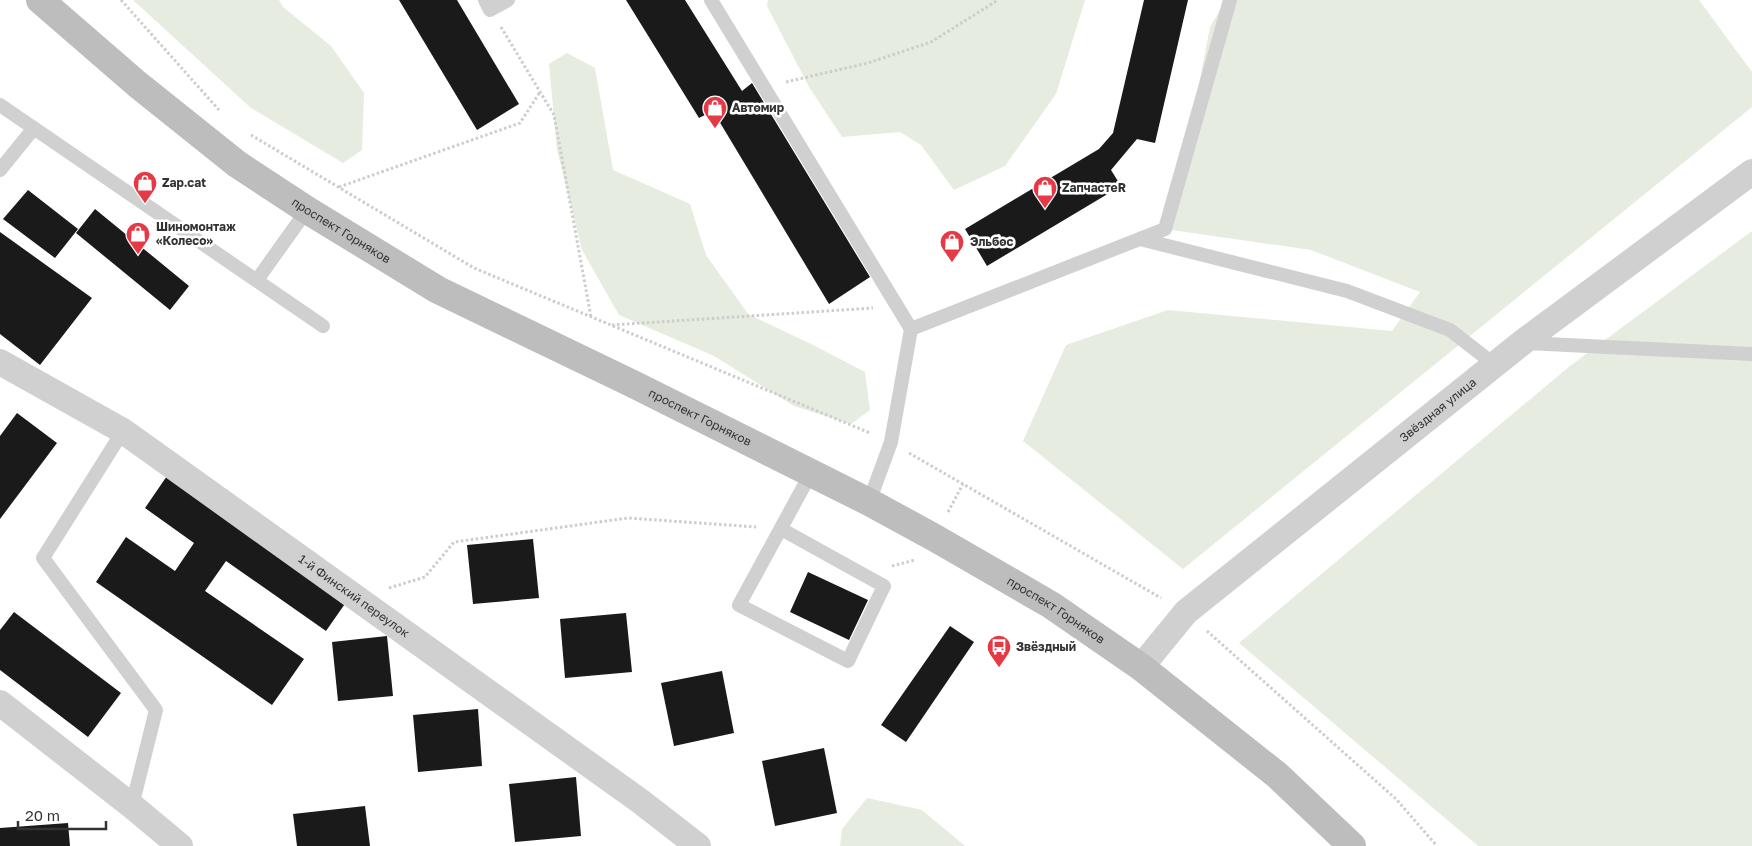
<svg xmlns="http://www.w3.org/2000/svg" width="1752" height="846" viewBox="0 0 1752 846" font-family="'Golos Text',sans-serif">
  <style>
    .green { fill: #e6ecdf }
    .building { fill: #1a1a1a }
    .lines { fill: none; stroke-linecap: round; stroke-linejoin: round }
    .path { stroke: #cdcdcd; stroke-width: 3; stroke-dasharray: 2.5 2.5; stroke-linecap: butt }
    .service { stroke: #d0d0d0; stroke-width: 14 }
    .minor { stroke: #d0d0d0; stroke-width: 26 }
    .secondary { stroke: #bdbdbd; stroke-width: 28 }
    .labels { text-anchor: middle; stroke-width: 5; stroke-linejoin: round; paint-order: stroke }
    .poi-label { font-size: 12px; font-weight: bold; fill: #333; stroke: #fff; text-anchor: start }
    .street-label { font-size: 12px; fill: #333; stroke: #fff }
  </style>
  <rect width="100%" height="100%" fill="#fff"/>
  <path class="green" d="M133,0H279L283,7L331,46L364,93L362,150L343,163L251,108Z
    M768,0H1085L1056,94L1005,166L954,190L921,145L900,132L842,137L809,87L767,6Z
    M1226,0H1699L1752,72V107L1183,569L1023,441L1066,345L1168,310L1392,331L1420,292L1311,250L1165,229L1189,136L1210,27Z
    M567,53L595,68L613,170L690,204L706,255L748,314L813,345L865,372L870,410L851,424L794,406L714,356L619,315L582,250L557,150L549,64Z
    M1752,231V846H1478L1239,643L1570,366Z
    M867,798L922,810L965,846H840L842,829Z"/>
  <path class="building" d="M399,0H457L519,104L477,130Z
    M626,0H685L742,91L752,83L870,277L829,304L713,111L699,118Z
    M1144,0H1188L1155,143L1137,139L1111,170L1121,186L987,266L965,229L1099,149L1113,133Z
    M28,190L78,229L55,258L3,219Z
    M95,209L189,286L170,310L76,233Z
    M0,232L92,298L40,365L0,334Z
    M17,413L57,443L0,519V436Z
    M169,473L349,598L326,631L226,561L205,591L304,659L272,705L96,582L126,537L175,571L194,543L145,508Z
    M533,539L539,598L473,604L467,545Z
    M808,572L868,600L849,640L790,612Z
    M14,612L121,693L88,737L0,670V630Z
    M626,613L632,672L565,678L560,619Z
    M950,626L974,642L906,742L881,725Z
    M387,636L393,696L338,701L332,642Z
    M722,671L734,733L674,746L661,683Z
    M478,709L482,766L418,772L413,715Z
    M824,748L837,813L775,826L762,761Z
    M576,777L581,836L515,842L509,784Z
    M365,806L370,846H297L293,814Z
    M68,823L70,846H0V828Z"/>
  <g class="lines">
    <path class="path" d="M121,0L219,110
      M501,27L554,115L591,317
      M786,82L868,63L931,42L998,0
      M251,135L474,268L870,433
      M339,187L520,123L540,92
      M612,325L873,308
      M909,453L1161,598
      M948,512L963,484
      M892,566L915,560
      M389,588L425,577L454,542L628,518L756,527
      M1207,631L1396,799L1437,846"/>
    <path class="service" d="M485,0L490,10L508,0
      M711,0L911,329L891,442L869,502
      M0,105L323,326
      M0,170L34,128
      M1140,239L1347,291L1450,330L1495,365
      M257,280L307,210
      M911,329L1165,229L1230,0
      M1526,343L1752,354
      M123,431L43,558L156,710L132,806
      M781,529L884,586L848,661L739,605L811,473"/>
    <g class="minor">
      <path id="s1" d="M0,362L123,431L640,801L698,846"/>
      <path id="s2" d="M1141,667L1186,612L1523,342L1752,172"/>
      <path d="M0,703L132,806L180,846"/>
    </g>
    <path class="secondary" id="s3" d="M40,0L137,84L237,164L307,210L438,290L633,384L869,502L935,538L1051,605L1141,667L1277,775L1352,846"/>
  </g>
  <defs>
    <symbol id="shop-pin" viewBox="-11 -11 22 30"><path d="M0 17L-7.5 6A9.5 9.5 0 1 1 7.5 6Z" fill="#e63946" stroke="#fff"/><path d="M-5-2.5h2.3a2.7 3.5 0 0 1 5.4 0H5L5.5 6h-11ZM-1.5-2.5h3a1.5 2.3 0 0 0-3 0Z" fill="#fff"/></symbol>
    <symbol id="bus-pin" viewBox="-11 -11 22 30"><path d="M0 17L-7.5 6A9.5 9.5 0 1 1 7.5 6Z" fill="#e63946" stroke="#fff"/><path d="M-5-6H5V4H4V6H2V4H-2V6H-4V4H-5ZM-3.5-4V0h7V-4ZM-3.5 1.2v1.5H-2V1.2ZM2 1.2v1.5H3.5V1.2Z" fill="#fff"/></symbol>
  </defs>
  <g fill-rule="evenodd">
    <use href="#shop-pin" x="701" y="94" width="28" height="38"/>
    <use href="#shop-pin" x="131" y="169" width="28" height="38"/>
    <use href="#shop-pin" x="1031" y="174" width="28" height="38"/>
    <use href="#shop-pin" x="124" y="220" width="28" height="38"/>
    <use href="#shop-pin" x="938" y="228" width="28" height="38"/>
    <use href="#bus-pin" x="985" y="633" width="28" height="38"/>
  </g>
  <g class="labels">
    <g class="poi-label">
      <text x="732" y="112">Автомир</text>
      <text x="162" y="187">Zap.cat</text>
      <text x="1062" y="192">ZапчастеR</text>
      <text x="156" y="231">Шиномонтаж<tspan x="156" dy="14">«Колесо»</tspan></text>
      <text x="970" y="246">Эльбос</text>
      <text x="1016" y="651">Звёздный</text>
    </g>
    <g class="street-label">
      <text dy="4" stroke="none"><textPath href="#s3" startOffset="380">проспект Горняков</textPath></text>
      <text dy="4" stroke="none"><textPath href="#s2" startOffset="394">Звёздная улица</textPath></text>
      <text dy="4" stroke="none"><textPath href="#s3" startOffset="785">проспект Горняков</textPath></text>
      <text dy="4" stroke="none"><textPath href="#s1" startOffset="425">1-й Финский переулок</textPath></text>
      <text dy="4" stroke="none"><textPath href="#s3" startOffset="1190">проспект Горняков</textPath></text>
    </g>
  </g>
  <path d="M18 821v8h88v-8" fill="none" stroke="#333333" stroke-width="2.5"/>
  <text x="25" y="821" font-size="15" fill="#333333" stroke="#ffffff" stroke-width="4" paint-order="stroke">20 m</text>
</svg>
